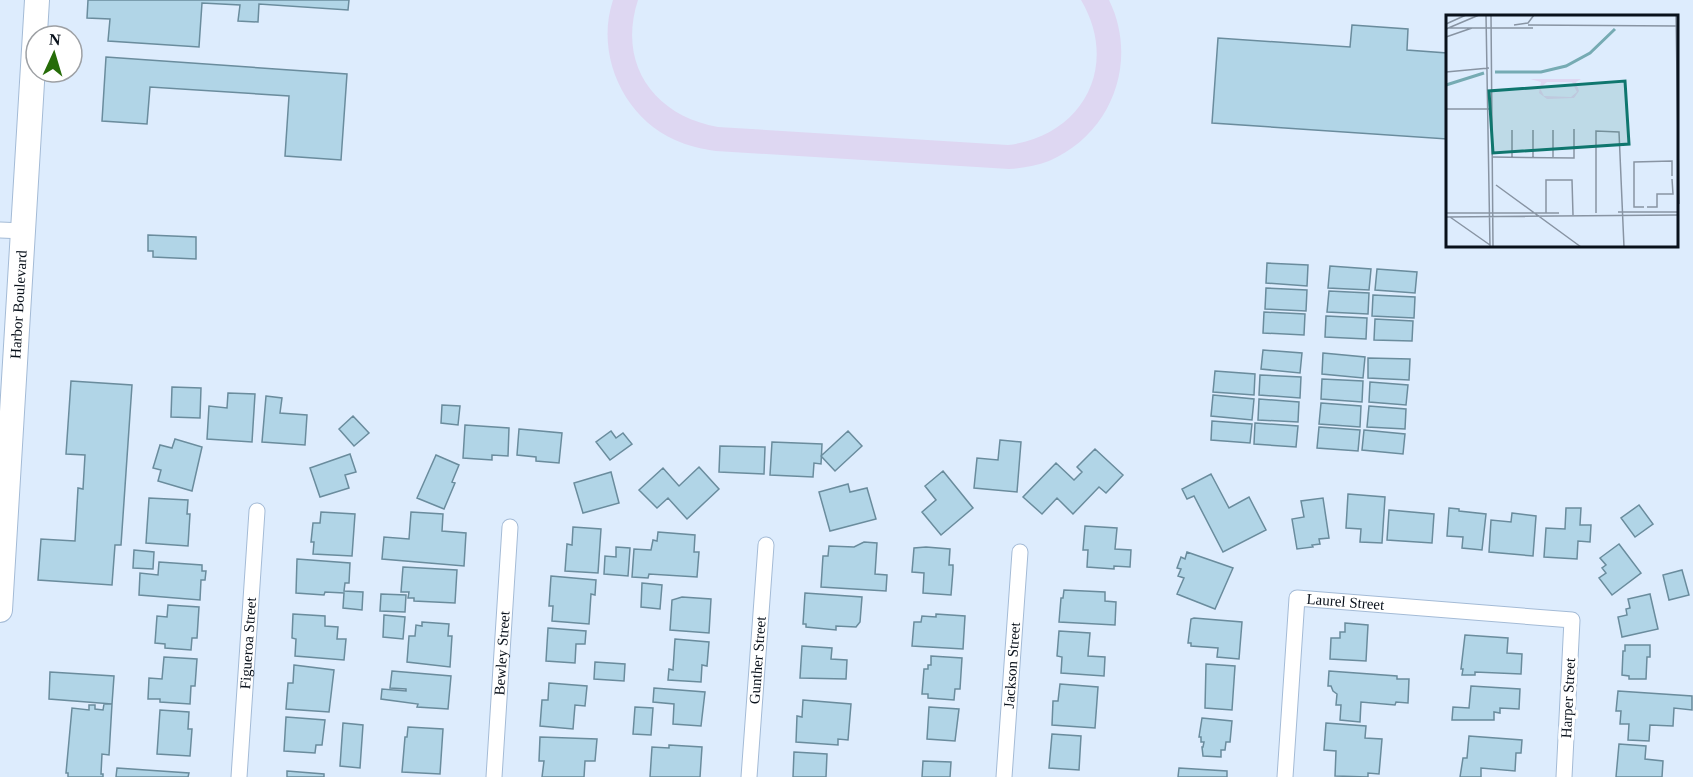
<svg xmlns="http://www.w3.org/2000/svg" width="1693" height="777" viewBox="0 0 1693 777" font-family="'Times New Roman',serif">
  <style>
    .green { fill: #ded7f2 }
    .building { fill: #b1d5e7; stroke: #6a8c9d; stroke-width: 1.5 }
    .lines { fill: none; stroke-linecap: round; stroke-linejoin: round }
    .minor-casing { stroke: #a4bbd6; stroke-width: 17 }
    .primary-casing { stroke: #a4bbd6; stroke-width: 26 }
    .minor { stroke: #fff; stroke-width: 15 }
    .primary { stroke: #fff; stroke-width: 24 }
    .labels { text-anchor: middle; stroke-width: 6; stroke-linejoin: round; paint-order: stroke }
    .street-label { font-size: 15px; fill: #09111b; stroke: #fff }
    .inset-river { fill: none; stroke: #76abb3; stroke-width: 3 }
    .inset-road { fill: none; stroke: #8894a3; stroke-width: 1.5 }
    .view { fill: #0f766e; fill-opacity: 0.15; stroke: #0f766e; stroke-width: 3 }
    .inset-edge { fill: none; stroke: #09111b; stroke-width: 3 }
  </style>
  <rect width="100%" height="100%" fill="#ddecfd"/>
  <path class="green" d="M613,0H638C617,64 654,116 718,127L1008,145C1083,136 1120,66 1081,0H1109C1139,61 1112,134 1049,161C1036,166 1023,168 1009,169L716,151C702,149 688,146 675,140C623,117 595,54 613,0Z"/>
  <path class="building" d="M88,0H349L348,10L259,4L258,22L238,21L240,5L202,3L199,47L108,41L110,19L87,18Z
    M1352,25L1408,29L1407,50L1447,53V139L1212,123L1218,38L1350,47Z
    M106,57L347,74L341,160L285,156L289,96L150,87L147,124L102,121Z
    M148,235L196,237V259L153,257V251H148Z
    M1267,263L1308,265L1307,286L1266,283Z
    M1330,266L1371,269L1369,290L1328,288Z
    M1377,269L1417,272L1415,293L1375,290Z
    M1266,288L1307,290L1306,311L1265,309Z
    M1329,291L1369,293L1368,314L1327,312Z
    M1373,295L1415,297L1414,318L1372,316Z
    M1264,312L1305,314L1304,335L1263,333Z
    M1326,316L1367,318L1366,339L1325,337Z
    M1375,319L1413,321L1412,341L1374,340Z
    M1263,350L1302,353L1300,373L1261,369Z
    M1323,353L1365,357L1363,378L1322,374Z
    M1368,358L1410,359L1409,380L1368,378Z
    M1215,371L1255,374L1254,395L1213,392Z
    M1260,375L1301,377L1300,398L1259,395Z
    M1322,379L1363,381L1362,402L1321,399Z
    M71,381L132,385L121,545H115L112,585L38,580L41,539L75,541L78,488L83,489L85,455L66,454Z
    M1370,382L1408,385L1406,405L1369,402Z
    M172,387L201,388L200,418L171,417Z
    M228,393L255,394L252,442L207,439L209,406L227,408Z
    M1213,395L1254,399L1252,420L1211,416Z
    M266,396L282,398L280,413L307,415L305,445L262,442Z
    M1259,399L1299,402L1298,422L1258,420Z
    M1321,403L1361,406L1360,427L1319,424Z
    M442,405L460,406L458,425L441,423Z
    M1369,406L1406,409L1405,429L1367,427Z
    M353,416L369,433L354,446L339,429Z
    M1212,421L1252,424L1250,443L1211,440Z
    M1255,423L1298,426L1296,447L1254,444Z
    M465,425L509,428L508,456L492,455V460L463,458Z
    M1319,427L1360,430L1358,451L1317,448Z
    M519,429L562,433L559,463L536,461V457L517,455Z
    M1364,430L1405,434L1403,454L1362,450Z
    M611,431L616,438L623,433L632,444L610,460L596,442Z
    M848,431L862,446L835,471L821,456Z
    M175,439L202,447L192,491L158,481L161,470L153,468L160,445L172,448Z
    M1000,440L1021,442L1017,492L974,488L977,458L998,460Z
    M772,442L822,444L821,464L814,463L813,477L770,475Z
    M720,446L765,447L764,474L719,472Z
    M1095,449L1123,475L1106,493L1099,487L1073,514L1057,498L1042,514L1023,497L1056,463L1074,480L1082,472L1077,467Z
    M350,454L356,472L345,475L349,488L320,497L310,468Z
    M436,455L459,465L452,482L455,483L444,509L417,498Z
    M699,467L719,489L687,519L668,498L657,508L639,490L663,468L679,486Z
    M943,471L973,508L941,535L922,512L936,500L925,486Z
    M611,472L619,503L583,513L574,483Z
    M1211,474L1229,508L1249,497L1266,530L1223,552L1194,496L1187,499L1182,489Z
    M848,484L850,492L867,488L876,519L830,531L819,492Z
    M1348,494L1385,497L1382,543L1360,542L1361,529L1346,528Z
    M149,498L188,500L187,514H190L188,546L146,543Z
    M1323,498L1329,538L1319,539L1320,544L1312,545L1313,547L1297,549L1292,519L1304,517L1301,501Z
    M1639,505L1653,524L1635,537L1621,518Z
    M1449,508L1459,509V511L1486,514L1482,550L1462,548L1463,537L1447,536Z
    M1566,508H1581L1580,525H1591L1590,542L1578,541L1577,559L1544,557L1546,528L1565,529Z
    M1389,510L1434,514L1432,543L1387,540Z
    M321,512L355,514L352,556L313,554L314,542H311L313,523H320Z
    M411,512L443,514L442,531L466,533L464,566L382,559L384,537L409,539Z
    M1512,513L1536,516L1533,556L1489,552L1491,520L1511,522Z
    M1085,526L1117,528L1115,549L1131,550L1130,567L1114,566V569L1087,567L1088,550H1083Z
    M573,527L601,529L598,573L565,571L567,544L572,545Z
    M658,532L695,535L694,552H699L697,577L649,574L648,578L632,577L634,549L651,550L653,540L657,541Z
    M864,542L877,543L875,574L887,575L886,591L821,587L823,556H828L829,546L854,547Z
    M1619,544L1641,573L1612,595L1599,578L1606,573L1602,568L1606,565L1600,558Z
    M616,547L630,548L628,576L604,574L605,556L616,557Z
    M926,547L950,549L949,565H953V570L951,595L923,593L924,573L912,572L914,548Z
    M134,550L154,552L153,569L133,568Z
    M1187,552L1233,568L1215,609L1177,594L1184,578L1178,576L1181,569L1177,568L1181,557L1185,559Z
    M297,559L350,563L349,583H345L344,591L363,592L362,610L343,608L344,593L325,592L324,595L296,593Z
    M159,562L202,565V571H206L205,580H201L200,600L139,595L140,573L158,575Z
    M403,567L457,570L455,603L414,601V598H408L409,592H401Z
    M1682,570L1689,595L1669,600L1663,575Z
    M551,576L596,580L595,595L591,594L589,624L552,621L553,606H549Z
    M642,583L662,585L660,609L641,607Z
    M1064,590L1105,592V601L1116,602L1115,625L1059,622L1061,598H1063Z
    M805,593L862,597L860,622L856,627L836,626V630L806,627V624H803Z
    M381,594L406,595L405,612L380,611Z
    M1650,594L1658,629L1622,637L1618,617L1627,615L1626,609L1630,608L1628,599Z
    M682,597L711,599L709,633L670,630L672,600Z
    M168,605L199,607L197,638H192L191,650L165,648V644L155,643L157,616L167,617Z
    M293,614L325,616V626L338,627L337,639H346L344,660L295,656L296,639L292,638Z
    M936,614L965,616L963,649L912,646L914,622H921L922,616L936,617Z
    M384,615L405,617L403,639L383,637Z
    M1194,618L1242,622L1239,659L1217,657L1218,648L1191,646V643H1188L1191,619Z
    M422,622L449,624L448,636H452L450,667L407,662L409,636H415L416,625L422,626Z
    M1345,623L1368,625L1366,661L1330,659L1331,638H1340V632H1345Z
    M548,628L586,631L585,644H576L575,663L546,661Z
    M1059,631L1090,633L1088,656L1105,657L1104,676L1061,673L1062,657L1057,656Z
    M1465,635L1508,638L1507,653L1522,654L1521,674L1475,672V675H1462L1463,669H1461Z
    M675,639L709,642L707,666L702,665L701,682L668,680L669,669L673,670Z
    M1625,645H1650V657H1647L1646,679H1629V676L1622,675L1623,651H1625Z
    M802,646L832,648L831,659L847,660L846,679L800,678Z
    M931,656L962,658L960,689H955L954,700L928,698V694H922L924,669H928V665H931Z
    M164,657L197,659L195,686H191L190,704L160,702V699H148L149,678L162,679Z
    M595,662L625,664L624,681L594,679Z
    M1206,664L1235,666L1232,710L1205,708Z
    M294,665L334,670L329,712L286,709L288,683H293Z
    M392,671L451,676L448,709L417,707L418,704L381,699L382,689L406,691V689L390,688Z
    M1329,671L1397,676V679H1409L1408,703L1396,702L1395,705L1361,702L1360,722L1340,720L1341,705H1336L1337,694L1333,691L1331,686H1328Z
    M50,672L114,676L112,704L49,699Z
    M549,683L587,686L585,706L575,705L573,729L540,726L542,700H548Z
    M1060,684L1098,687L1095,728L1052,725L1053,701H1058Z
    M1471,686L1520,689L1519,709L1500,708V713L1494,712V720H1452L1453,707L1469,708Z
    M654,688L705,692L701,726L673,724L674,704L653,702Z
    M1618,691L1692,696V710L1674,708L1673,726L1650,725L1649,741L1628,740L1629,724H1620L1621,711H1616Z
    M803,700L851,704L848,740L838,739V745L796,742L797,716L802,717Z
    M104,704H112L109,755L102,754L101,774H103V777H68V773H66L72,708L89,710V705H95V709L103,710Z
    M635,707L653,708L651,735L633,734Z
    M929,707L959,709L955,741L927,739Z
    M160,710L189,712L188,729H192L190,756L157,754Z
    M286,717L325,720L322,745H316L315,753L284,751Z
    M1202,718L1232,721L1230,742H1226L1225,750H1221V757L1203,756L1202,747H1203L1204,742H1201V737H1199Z
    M343,723L363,725L360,768L340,766Z
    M1326,723L1366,726L1365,738L1382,739L1379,774L1368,773V777L1335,776L1336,751L1324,750Z
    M408,727L443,729L440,774L402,772L405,737H407Z
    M1052,734L1081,736L1079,770L1049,768Z
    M1469,736L1522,740L1521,753H1516L1515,771L1481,768V777H1460L1463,758H1467Z
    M540,737L597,739L595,761H585L584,777H542L544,761H539Z
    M1619,744L1646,746L1645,759L1663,761L1662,777H1616Z
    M669,745L702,747L700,777H650L652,747L669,748Z
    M794,752L827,754L826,777H793Z
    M923,761L951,762L950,777H922Z
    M117,768L189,773L188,777H116Z
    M1179,768L1227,771V777H1178Z
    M287,771L324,774V777H287Z"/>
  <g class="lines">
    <defs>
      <g id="minor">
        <path d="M0,230L24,231"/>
        <path id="s1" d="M239,777L257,511"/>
        <path id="s2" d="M494,777L510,527"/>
        <path id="s3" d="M749,777L766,545"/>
        <path id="s4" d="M1004,777L1020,552"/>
        <path id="s5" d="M1285,777L1297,598L1572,620L1564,777"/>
      </g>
      <g id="primary">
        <path id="s6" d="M0,610L37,0"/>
      </g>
    </defs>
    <use href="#minor" class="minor-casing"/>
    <use href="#primary" class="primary-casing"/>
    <use href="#minor" class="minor"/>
    <use href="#primary" class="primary"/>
  </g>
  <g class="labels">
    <g class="street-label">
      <text dy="5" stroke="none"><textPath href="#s6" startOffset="306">Harbor Boulevard</textPath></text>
      <text dy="5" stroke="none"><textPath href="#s5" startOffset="228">Laurel Street</textPath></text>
      <text dy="5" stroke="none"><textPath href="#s1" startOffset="134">Figueroa Street</textPath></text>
      <text dy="5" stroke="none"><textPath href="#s2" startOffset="124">Bewley Street</textPath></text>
      <text dy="5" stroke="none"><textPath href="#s3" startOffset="117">Gunther Street</textPath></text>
      <text dy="5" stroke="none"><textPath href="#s4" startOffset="112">Jackson Street</textPath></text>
      <text transform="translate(1568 698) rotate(-87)" y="5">Harper Street</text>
    </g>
  </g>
  <g transform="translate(1446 15)">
    <rect width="232" height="232" fill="#ddecfd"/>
    <path d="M84,64H135L130,67L133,76L128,83L101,84L93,78L95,67ZM101,67H126L131,77L125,82L98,81L94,73Z" fill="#ded7f2" fill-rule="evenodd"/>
    <path class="inset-river" d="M49,57H95L120,51L144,38L169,14M0,70L38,58"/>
    <path class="inset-road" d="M40,0L44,232M45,0L47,232M230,0L233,189M0,9L20,0M68,10L82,8L88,0M82,10L231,11M3,13H87M0,14L33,0M0,22L26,13M0,57L43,53M0,94H43M66,115V142M87,115V142M47,142L128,143V114M107,142V115M50,170L135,232M198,192H188V147L226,146V161M201,192H211V179H227L226,164M172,197H233M0,198H113M100,198V165H126L127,200M150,198V116L173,117L178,232M0,202L233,200M4,202L44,230"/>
    <path class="view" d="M179,66L183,129L47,138L43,76Z"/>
    <rect width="232" height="232" class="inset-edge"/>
  </g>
  <g transform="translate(54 54) rotate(4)"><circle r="28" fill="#ffffff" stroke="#9da0a4" stroke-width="1.5"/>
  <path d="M0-4.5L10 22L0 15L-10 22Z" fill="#266c08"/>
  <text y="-9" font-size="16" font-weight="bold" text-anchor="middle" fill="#09111b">N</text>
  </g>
</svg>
